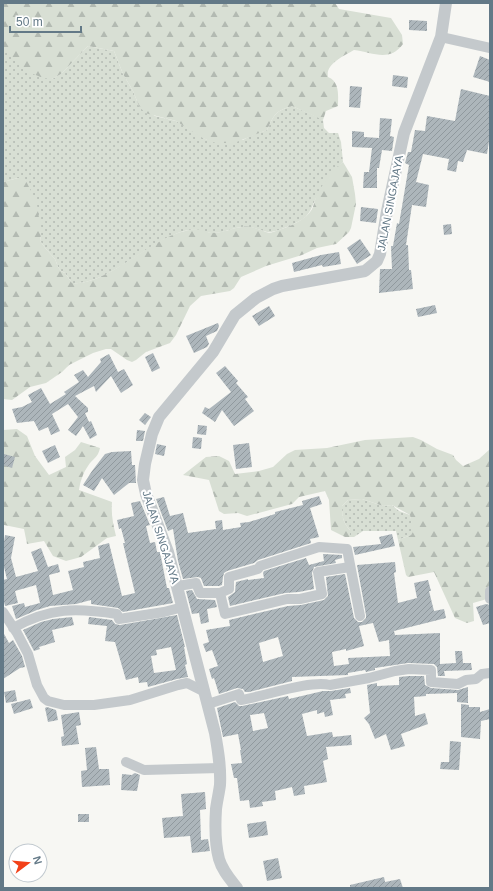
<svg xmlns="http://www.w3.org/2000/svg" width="493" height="891" viewBox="0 0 493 891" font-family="Arial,sans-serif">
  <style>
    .grass { fill: url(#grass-dots) }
    .forest { fill: url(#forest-firs) }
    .building { fill: url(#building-hatch); fill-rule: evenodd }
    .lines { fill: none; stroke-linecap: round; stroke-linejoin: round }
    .minor { stroke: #c4c9cc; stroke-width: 10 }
    .tertiary { stroke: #c4c9cc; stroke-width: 12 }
    .labels { text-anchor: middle; stroke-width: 4; stroke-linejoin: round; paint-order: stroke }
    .street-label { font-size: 11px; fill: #637987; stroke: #fff }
  </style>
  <defs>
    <pattern id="grass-dots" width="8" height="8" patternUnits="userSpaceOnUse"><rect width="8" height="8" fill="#d8dfd4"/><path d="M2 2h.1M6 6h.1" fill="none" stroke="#b3bab2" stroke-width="1.8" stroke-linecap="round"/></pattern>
    <pattern id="forest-firs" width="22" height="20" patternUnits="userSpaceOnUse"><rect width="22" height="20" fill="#d8dfd4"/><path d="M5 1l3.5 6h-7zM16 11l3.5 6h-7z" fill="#b3bab2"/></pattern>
    <pattern id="building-hatch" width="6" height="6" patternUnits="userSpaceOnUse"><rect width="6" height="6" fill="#adb6bb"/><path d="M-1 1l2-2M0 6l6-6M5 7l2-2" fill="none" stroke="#90999e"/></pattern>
  </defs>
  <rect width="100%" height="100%" fill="#f7f7f3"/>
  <path class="grass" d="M88,46L114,51L123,74L133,91L139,106L155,116L176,121L207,140H243L250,136L267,130C275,114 274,112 292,106L320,118L323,120L324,128L329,133H338L341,142L343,162C332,171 322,186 316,198C312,206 311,213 303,219C297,223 273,234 267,232C259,230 252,226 243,227C233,227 222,234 211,233C200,231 196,228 184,231C149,241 106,286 72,283L65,273L61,271L58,267L55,259L46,249L40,241L41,235L26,181L18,178L3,182V47L52,79L61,74Z
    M362,499L383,506L392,505L399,511L410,515L414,532L411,535L398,540L396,531H363L354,537H350V530C343,523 342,516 342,506L348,500Z"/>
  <path class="forest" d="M3,3H335L339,9L391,18L402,35L403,44C389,63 372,52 354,50C344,56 325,64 328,77C340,82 338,95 338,106L326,111L323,120L292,106C274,112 275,114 267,130L234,143H216L207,140L199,136L176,121L145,113L139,106L133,91L123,74L114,51L88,46L61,74L52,79L43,78L26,71L3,47Z
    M343,162L352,177L355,194L356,204L351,228L349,232L336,244L317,248L302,255L266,266L241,277L234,288L230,291L201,296L190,306L176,335L170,343L146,352L136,360L132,362L127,360L111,349H106L93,353L69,365L62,372L46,383L30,387L12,400L3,399V182L18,178H23L26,181L36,201L38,210L41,235L40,241L46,249L55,259L58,267L61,271L65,273L72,283C107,286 149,239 185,231C191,229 198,229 203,230C206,231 209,233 212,233C223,233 232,228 242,227C251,225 260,230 269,233C281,230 303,222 310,212C314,207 314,202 316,197C323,183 331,171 343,162Z
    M17,429L27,436L35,456L49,475L66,467L65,457L75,450L81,442L100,448C98,458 93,458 88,466C83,473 80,482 79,490L112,502C111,514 113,524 116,536L107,538L81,557L66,561L53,556L44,541L27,544L24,529L4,525L3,522V430Z
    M413,437L421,440L437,449L453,455L456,460L463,466L479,459L490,449V584L487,594V599L473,603L474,621L467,623L455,618L434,572L408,577L406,575L398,540L411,535L413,532L410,515L392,505L383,506L362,499L348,500L342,506C342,516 343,523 350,530V537H345L331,530L329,500L325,491L299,497L292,504L247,516L238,513L224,514L219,511L209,480L183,475L206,457L219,456L229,461L235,474L259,471L273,467L287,454L295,450L327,448L365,440Z"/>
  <path class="building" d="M409,20L427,21V31L409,30Z
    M480,56L490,60V82L473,77Z
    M393,75L408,77L407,88L392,86Z
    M350,86L362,87L360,108L349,107Z
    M461,89L490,96V135L487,154L467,150L463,162L458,161L456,172L447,170L449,159L423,154L416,182L429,185L426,207L412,205L406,245H408L409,270H411L413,289L379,293L380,269H392L391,246H393L397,223L399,224L409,165L405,163L408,152H411L415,130L425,131L427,116L455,121Z
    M380,118L392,119L390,136L394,137L392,151L382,150L379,168H377V188H363L364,172H369L372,148L352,147V131L364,132V137L379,138Z
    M361,207L378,209L376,223L360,221Z
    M451,224L452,234L444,235L443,225Z
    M360,239L371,255L357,264L347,248Z
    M339,252L341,264L323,267L322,265L294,272L292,263L321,255Z
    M435,305L437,313L418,317L416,309Z
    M269,306L275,316L259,326L252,316Z
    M218,323L219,326L217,331L206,336L209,344L207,347L194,353L186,336Z
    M153,353L160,368L152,372L145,357Z
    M109,354L118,372L124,369L133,385L121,393L111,376L96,392L94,386L75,396L88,408V412L85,413L89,422L91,421L97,435L90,439L83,426L76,436L68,430L78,417L68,404L52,414L60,431L51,435L48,427L39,431L34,421L17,423L12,409L22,407L32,402L28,395L41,388L50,404L66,394L64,392L79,382L74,375L83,370L88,377L101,362L100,359Z
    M225,366L238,381L236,383L248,397L245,399L254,411L234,426L222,410L215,422L202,413L205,407L209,409L231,392L216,373Z
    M145,413L151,417L145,425L139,420Z
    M198,425L207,426L206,435L197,434Z
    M137,430L145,431L143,441H136Z
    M193,437L202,438L201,449L192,448Z
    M249,443L252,467L236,469L233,445Z
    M157,444L166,446L164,456L155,454Z
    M55,445L60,457L48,463L42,451Z
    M131,451L132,465H135L136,483H129L114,495L102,478L94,491L83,485L92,471L105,454L112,452Z
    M4,454L15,457L12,468L3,465Z
    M319,496L322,504L310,508L319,537L310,539L311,543L258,560L254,563L227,571L224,573L223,577L222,585L219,586H204L201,578L198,577L183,579L178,561L173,529L168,531L156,499L164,497L170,516L183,513L188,533L216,529L215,521L222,520L223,530L241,527L240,523L249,522L275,514V512L303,505L302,501Z
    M140,501L150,525L146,526L150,543L155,542L157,552H160L167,588H169L173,603L123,612L118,608L91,604V600L76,604L50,606L37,610L16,619L12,606L24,603L25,607L40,603L36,585L15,591L18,603L5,606L3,598V580L7,579L3,563V549L5,535L15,537L11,558L16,577L38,571L31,552L41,548L48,567L58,564L60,572L49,575L53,595L73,590L68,571L84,567L83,562L100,558L98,546L109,543L122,596L135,593L123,543H125L121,528L119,529L117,520L134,516L131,503Z
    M392,534L395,546L355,555L353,547L381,544L379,537Z
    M323,554L342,555V558L335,560L336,563L314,567L312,573L314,589L299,592L285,593L230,606L228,597L235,592L236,582L248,579V580L264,578L263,573L264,571L306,558L309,565L324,561Z
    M395,562L396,572L394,573L398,603L417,598L414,583L428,580L431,591H429L434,611L444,609L446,618L394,631L395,635L440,633V664L456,663L455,651H462L463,663H471L472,670L444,671L445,676H438L437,667L434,664L408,663L375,668V670L366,672L365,670L348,673V675L292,677V681L249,692H245L243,689L237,688L219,694L214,678L212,679L209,669L218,666L212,650L206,652L203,644L209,642L206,630L230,626L229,620L288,606L301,605L324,600L328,596L326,577L345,574L354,618L358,622H362L366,618V615L357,565ZM373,623L379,642L389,640L390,656L348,658L349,664L334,666L332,652L346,649V651L364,646L359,626ZM278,637L283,656L263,662L259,643Z
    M192,590L197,599L215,600L217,607L207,609L209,622L201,624L199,613L192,614L186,591Z
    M486,604L490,605V623L483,625L476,607Z
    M177,615L185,647H184L187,664L185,665L188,677L177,679L148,687L147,682L139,683L138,677L126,680L115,642L105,641L107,626L88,624L89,617L112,620L115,624L120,625ZM171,647L176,670L154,673L151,656L157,655L156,650Z
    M72,617L74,625L52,630L55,642L39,647L40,649L34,651L23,630L41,622L53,619Z
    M3,632L9,643L13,640L22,656L25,667L20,668L3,679Z
    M409,676H424L425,685L431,688L458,690L468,687V703L457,702V693L426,694V696L414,697L415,716L425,713L428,724L401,734L405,746L391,750L386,734L375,739L369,724L364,718L370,713L367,685L377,683V686L399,685V677Z
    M350,688L351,693L345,694L346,698L330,700L333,715L325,717L324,712L317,714V710L302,714L307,736L332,732L333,737L351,735L352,745L326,747L328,759L323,761L327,782L304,786L305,794L294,796L292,787L275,791L276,800L262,802L263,806L250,808L249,800L240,801L237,778H234L231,764L242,763L240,750H241L238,734L223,737L217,708L235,702L239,706H242L288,696L289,699L323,691H331ZM264,713L268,728L253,731L250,715Z
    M15,690L17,701L6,703L4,692Z
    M30,699L33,708L14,714L11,704Z
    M461,704L469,705V707H480V712L490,709V719L481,721L480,739L461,737Z
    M47,707L56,710L58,720L48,722L45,708Z
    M79,712L81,725L76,726L79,744L62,746L61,737L64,736L61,715Z
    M450,741L461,742L459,770L440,769L441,762H449Z
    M96,747L99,769H109L110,785L82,787L81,771L87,770L85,748Z
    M135,773L140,775L137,791L121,790L122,774L132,775L133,774Z
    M205,792L206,809L200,810L201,840L208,839L210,851L192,853L190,836L164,838L162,818L183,816L181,794Z
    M78,814H89V822H78Z
    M266,821L268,835L249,838L247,824Z
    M278,858L282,878L267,881L263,861Z
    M384,877L385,882L400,879L403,888H350V885Z"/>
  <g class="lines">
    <path class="minor" d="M441,37L490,48
      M178,586L196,583L200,593H220L229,589V577L258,569L260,566L319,547L347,549L360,616
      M490,591V599
      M220,593L225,614L287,599H300L322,594L318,572L350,567
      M3,612L17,633L28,654L37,685L44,698L48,701L64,705H94L130,700L178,685L187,683L205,692
      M13,628C50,607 77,608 117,614L119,619L164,612L183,607
      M208,704L239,694L241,700C265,696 310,680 330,685L369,678L395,671L409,669L431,670V682L458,684L466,680L476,679L482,674L490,673
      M126,762L144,770L220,768"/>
    <path class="tertiary" d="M237,888C230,879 222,870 219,859C215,844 215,825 216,809C217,801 219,793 220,785C221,767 218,750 215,733L168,552L146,494L143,480L145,464L152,434L159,417L213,352L235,315L256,298L273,289L282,286L365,271L377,261L380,254L387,211L404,133L441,37L446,3"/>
  </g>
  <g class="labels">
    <g class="street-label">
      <text transform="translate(390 203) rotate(-79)" y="4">JALAN SINGAJAYA</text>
      <text transform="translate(161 537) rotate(72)" y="4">JALAN SINGAJAYA</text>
    </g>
  </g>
  <rect width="493" height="891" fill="none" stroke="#637987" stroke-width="8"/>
  <g transform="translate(28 863) rotate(74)"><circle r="19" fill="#ffffff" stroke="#c1c9cf"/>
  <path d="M0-3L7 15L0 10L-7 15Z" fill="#f24119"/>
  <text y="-6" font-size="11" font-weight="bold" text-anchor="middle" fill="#637987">N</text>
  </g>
  <path d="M10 26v6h71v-6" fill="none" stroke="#637987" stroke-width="2"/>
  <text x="16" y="26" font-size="12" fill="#637987" stroke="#ffffff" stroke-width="3" paint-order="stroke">50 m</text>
</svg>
